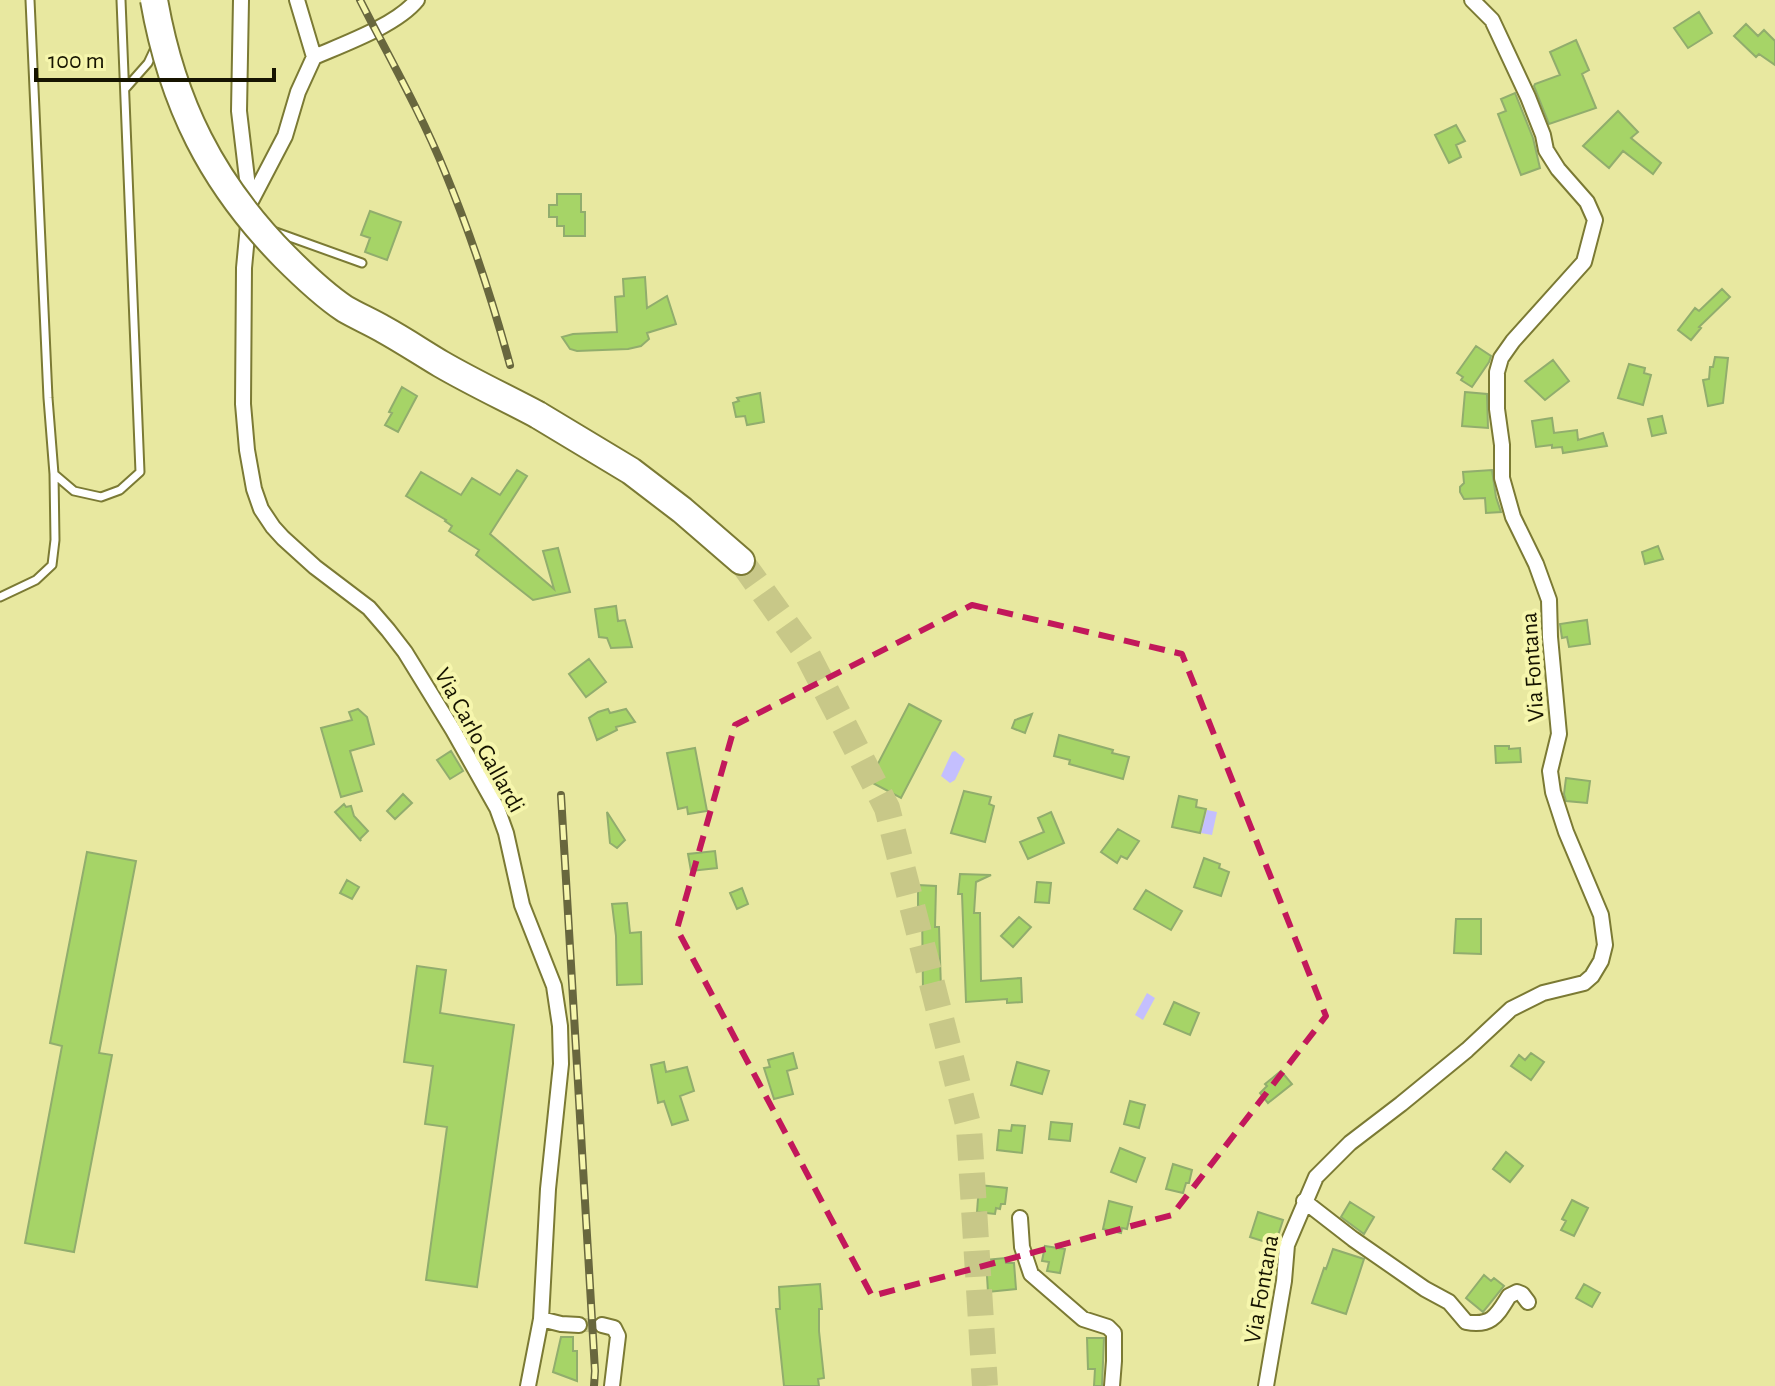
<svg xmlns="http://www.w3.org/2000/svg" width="1775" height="1386" viewBox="0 0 1775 1386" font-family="'Alegreya Sans',sans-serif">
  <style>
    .water { fill: #c4bffe }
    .building { fill: #a6d467; stroke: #91ad6d; stroke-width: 2 }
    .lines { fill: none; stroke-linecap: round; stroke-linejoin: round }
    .minor-tunnel { stroke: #c8c888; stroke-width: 14; stroke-dasharray: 14 7; stroke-linecap: butt }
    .motorway-tunnel { stroke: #c8c888; stroke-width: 26; stroke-dasharray: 26 13; stroke-linecap: butt }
    .service-casing { stroke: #7b7a34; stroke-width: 11 }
    .minor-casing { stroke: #7b7a34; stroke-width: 18 }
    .motorway-casing { stroke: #7b7a34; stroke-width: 30 }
    .service { stroke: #fff; stroke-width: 7 }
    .minor { stroke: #fff; stroke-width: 14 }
    .motorway { stroke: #fff; stroke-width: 26 }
    .rail-casing { stroke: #68673e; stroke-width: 8 }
    .rail { stroke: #f6f6ad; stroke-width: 5; stroke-dasharray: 15; stroke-linecap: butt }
    .motorway-bridge-casing { stroke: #7b7a34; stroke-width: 30; stroke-linecap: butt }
    .motorway-bridge { stroke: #fff; stroke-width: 26 }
    .marked { fill: none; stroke: #c2185b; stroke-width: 6; stroke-dasharray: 16 10; stroke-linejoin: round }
    .labels { text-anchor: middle; stroke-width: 8; stroke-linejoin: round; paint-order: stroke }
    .street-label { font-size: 24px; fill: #161400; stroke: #f6f6ad }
  </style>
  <rect width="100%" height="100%" fill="#e8e8a0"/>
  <path class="water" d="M955,751L965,759L955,780L950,783L941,776L952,752Z
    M1207,810L1217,812L1212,835L1201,833Z
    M1147,993L1155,998L1143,1020L1135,1015Z"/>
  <path class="building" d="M1699,12L1712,33L1688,48L1674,28Z
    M1746,24L1758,36L1764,30L1775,41V65L1759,54L1756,57L1734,36Z
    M1576,40L1589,70L1582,74L1596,108L1549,124L1534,86L1535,84L1560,75L1550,52Z
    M1515,93L1533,138L1540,168L1521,175L1498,114L1506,111L1501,99Z
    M1618,111L1638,132L1631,138L1661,163L1653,174L1623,151L1609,168L1583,146Z
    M1456,125L1465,141L1456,145L1461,157L1449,163L1435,135Z
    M557,194H581V212H585V236H564V226H557V217H549V205H557Z
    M370,211L401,222L387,260L365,252L370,238L361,235Z
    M645,277L647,308L667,296L676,324L647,333L649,339L641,346L628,349L577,351L570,349L562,337L573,334L617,332L615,297L624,296L623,279Z
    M1722,289L1730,297L1699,327L1701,328L1691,340L1678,330L1695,308L1699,311Z
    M1476,346L1491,356L1489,362L1472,387L1461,380L1463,377L1457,373Z
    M1715,357L1728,358L1723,403L1708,406L1703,380L1709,379L1710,367H1713Z
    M1553,360L1569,381L1545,400L1525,381Z
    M1629,364L1645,368L1644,373L1651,375L1643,405L1618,398Z
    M402,387L417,396L398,432L385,425L392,413L389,412Z
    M1465,392L1487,394L1488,428L1462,426Z
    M760,393L764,422L747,425L745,416L736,417L733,403L739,401L737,398Z
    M1662,416L1666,433L1652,436L1648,419Z
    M1552,418L1554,433L1577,430L1578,440L1603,433L1607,446L1563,453L1562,447L1552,448V445L1536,447L1532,421Z
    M517,470L527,476L490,534L554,589L543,551L558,548L570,592L533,600L476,555L479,550L449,531L452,526L445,521L446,520L406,496L421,472L461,495L472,478L500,495Z
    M1492,470L1496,497L1501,512L1486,513L1485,498L1464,499L1460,492V487L1464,483L1463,472Z
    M1658,546L1663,559L1645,564L1642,552Z
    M616,606L618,621L625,620L632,647L611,648L607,638L599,637L595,609Z
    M1587,620L1590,644L1569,647L1567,637L1562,638L1560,624Z
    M589,659L606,682L586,697L569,674Z
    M909,704L941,721L901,798L869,781Z
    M358,709L367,717L374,744L350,751L362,791L341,797L321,728L352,720L349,712Z
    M608,709L610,713L626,709L635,722L616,727L617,730L597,740L589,718L598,712Z
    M1032,714L1025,733L1012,728L1015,720Z
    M1059,735L1113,750L1112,753L1129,757L1123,779L1069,764L1070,760L1054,756Z
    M1495,746H1509V749L1520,748L1521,762L1496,763Z
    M695,748L707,811L688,814L687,807L678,809L667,753Z
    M451,751L463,771L450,779L437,760Z
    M1566,778L1590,781L1587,803L1566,801L1564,794Z
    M964,791L991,797L989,804L994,806L985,842L951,833Z
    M403,794L412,803L395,819L387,811Z
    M1179,796L1197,800L1196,807L1206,809L1200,833L1172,827Z
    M344,804L346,807L351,806L354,816L368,831L360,839L361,841L335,812Z
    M607,812L625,840L617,848L610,843Z
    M1051,812L1064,843L1028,859L1020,842L1044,832L1038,818Z
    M1118,829L1139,841L1127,859L1121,856L1117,863L1101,852Z
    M715,851L717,868L691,871L688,854Z
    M87,852L136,861L99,1053L112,1055L74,1252L25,1243L62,1046L50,1043Z
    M1204,858L1220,864L1219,868L1229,872L1221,896L1194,887Z
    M960,874L991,875L976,882L974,913H980L981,981L1021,978L1022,1002L1007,1003V999L966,1002L962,894H958Z
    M347,880L359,887L352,899L340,893Z
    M1037,882L1051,883L1049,903L1035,902Z
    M918,885L936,886L935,927H939L941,989L923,990L922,907L918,906Z
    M742,888L748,904L737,909L730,893Z
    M1146,890L1182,911L1171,930L1134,909Z
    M627,903L630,933L641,932L642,984L617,985L616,936L612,904Z
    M1019,917L1031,927L1013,947L1001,936Z
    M1456,919H1481V954L1454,953Z
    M417,966L446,970L440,1013L514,1025L477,1287L426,1280L447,1127L425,1124L433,1066L404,1062Z
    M1174,1002L1199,1013L1190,1035L1164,1024Z
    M793,1053L797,1068L787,1071L793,1094L774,1099L764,1068L770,1067L768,1060Z
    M1531,1053L1544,1062L1531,1080L1511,1066L1519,1055L1525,1060Z
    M664,1062L666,1072L687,1067L694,1091L680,1096L688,1120L672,1125L664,1101L658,1103L651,1065Z
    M1017,1062L1049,1071L1042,1094L1011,1085Z
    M1281,1071L1292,1084L1268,1103L1260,1093L1267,1086L1265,1084Z
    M1130,1101L1145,1105L1139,1128L1124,1124Z
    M1051,1122L1072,1124L1070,1141L1049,1139Z
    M1012,1125L1025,1126L1022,1153L997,1150L999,1130L1011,1131Z
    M1120,1148L1145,1158L1136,1182L1111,1172Z
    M1506,1152L1523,1166L1510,1182L1493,1169Z
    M1173,1164L1192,1170L1189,1183H1186L1183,1193L1166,1189Z
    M979,1185L1007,1188L1005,1204H1001L1000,1209L996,1208L995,1214L977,1212Z
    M1572,1200L1588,1208L1574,1236L1561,1230L1566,1221L1562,1219Z
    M1109,1201L1132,1207L1127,1229L1122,1228L1121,1233L1103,1229Z
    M1350,1202L1374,1217L1364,1234L1341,1217Z
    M1258,1212L1283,1220L1275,1245L1250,1237Z
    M1045,1246L1065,1249L1060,1273L1047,1271L1049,1262L1042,1261Z
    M1333,1249L1364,1259L1346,1314L1312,1303L1324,1268L1326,1269Z
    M1005,1258L1006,1263H1014L1016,1289L988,1292L986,1260Z
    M1484,1275L1491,1281L1494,1278L1504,1286L1483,1312L1466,1298Z
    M820,1284L822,1309H819V1331L824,1378L818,1379L819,1386H784L776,1309H780L779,1287Z
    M1584,1284L1600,1293L1592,1307L1576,1298Z
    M561,1337H573V1351H577V1381L553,1372Z
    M1087,1338H1104L1102,1386H1094L1095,1369H1088Z"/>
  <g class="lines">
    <path class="minor-tunnel" d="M579,1325H602"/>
    <path class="motorway-tunnel" d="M741,561L806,652L887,808L969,1128L985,1386"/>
    <defs>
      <path id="service" d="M30,0L48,398L54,474L74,491L101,497L120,490L140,472L121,0
        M125,89L148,63L156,46
        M273,231L362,263
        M0,597L36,580L52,565L55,540L54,474"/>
      <path id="minor" d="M241,0L239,111L250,204L244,268L243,404L247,450L254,489L261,509L273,527L283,538L315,567L369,608L388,630L405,652L453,730L497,808L506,833L522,905L554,986L560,1026L561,1064L548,1189L541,1319L528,1386
        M297,0L314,57
        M250,203L285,136L298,92L314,57C344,44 397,25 417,0
        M1304,1201L1353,1239L1425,1289L1449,1302L1466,1322C1492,1327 1497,1315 1509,1296L1517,1292L1522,1294L1528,1302
        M1020,1218L1022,1247L1031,1274L1083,1319L1108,1327L1114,1333V1361L1112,1386
        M541,1319L561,1324L579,1325
        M602,1325L614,1328L618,1336L612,1386
        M1266,1386L1284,1281L1287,1245L1316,1177L1350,1143L1401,1104L1467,1050L1511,1009L1543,993L1584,983L1592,976L1601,961L1605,945L1601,915L1566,832L1553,792L1550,771L1559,734L1550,637L1549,600L1536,564L1513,517L1502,478V445L1497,409V372L1501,358L1513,341L1584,262L1595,220L1587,202L1558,169L1546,150L1543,135L1528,97L1492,20L1472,0"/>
      <path id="motorway" d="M538,415L631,471L682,510L741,561"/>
    </defs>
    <use href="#service" class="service-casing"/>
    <use href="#minor" class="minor-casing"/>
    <use href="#motorway" class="motorway-casing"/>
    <use href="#service" class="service"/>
    <use href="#minor" class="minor"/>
    <use href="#motorway" class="motorway"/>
    <defs>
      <path id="rail" d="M360,0C389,57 421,113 445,172C471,235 492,299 510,365
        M561,795L595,1371L594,1386"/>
    </defs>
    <use href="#rail" class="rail-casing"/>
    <use href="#rail" class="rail"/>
    <defs>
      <path id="motorway-bridge" d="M154,0C172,103 212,183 285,257C303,275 324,295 345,309C357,316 371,322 383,329C403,340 421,352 441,364C472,382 506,398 538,415"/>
    </defs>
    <use href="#motorway-bridge" class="motorway-bridge-casing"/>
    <use href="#motorway-bridge" class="motorway-bridge"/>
  </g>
  <path class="marked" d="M972,605L1182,654L1326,1016L1172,1215L872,1296L677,929L735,725Z"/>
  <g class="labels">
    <g class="street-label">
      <text transform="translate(1532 667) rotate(-94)" y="8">Via Fontana</text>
      <text transform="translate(480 740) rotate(61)" y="8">Via Carlo Gallardi</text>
      <text transform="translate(1261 1289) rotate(-80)" y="8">Via Fontana</text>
    </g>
  </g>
  <path d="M36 68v12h238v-12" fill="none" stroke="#161400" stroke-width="4"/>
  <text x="48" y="68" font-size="24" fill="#161400" stroke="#f6f6ad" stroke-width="6" paint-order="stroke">100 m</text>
</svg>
